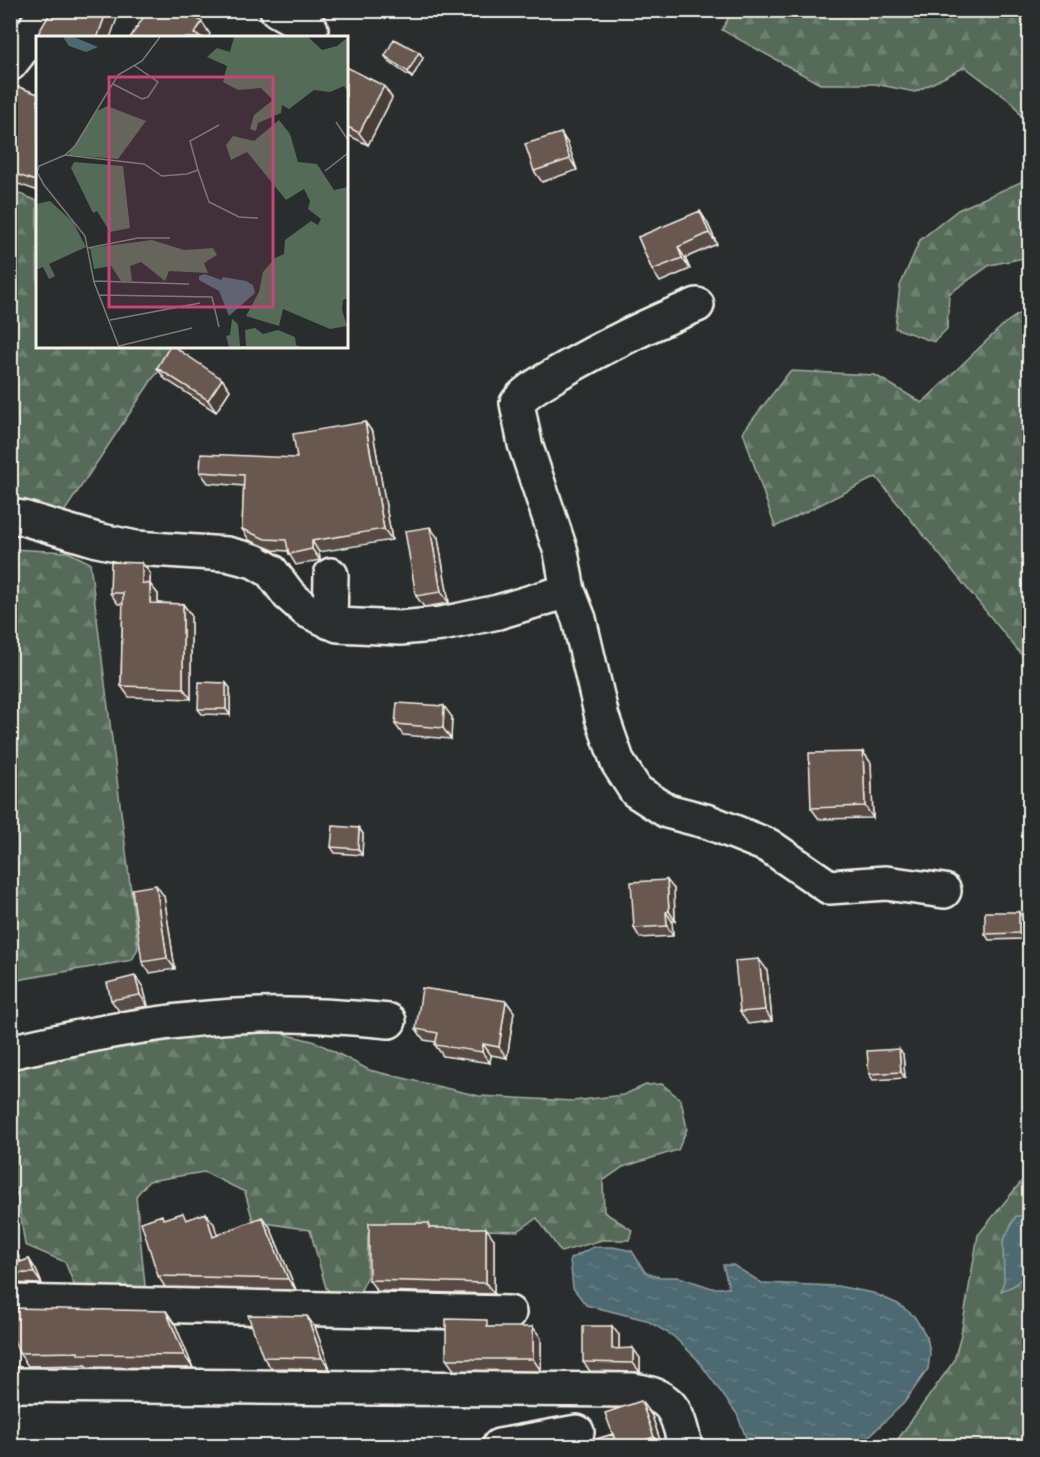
<svg xmlns="http://www.w3.org/2000/svg" width="1040" height="1457" viewBox="0 0 1040 1457" font-family="Sriracha,sans-serif">
  <style>
    .forest { fill: url(#forest-firs); stroke: #a4aea0; stroke-width: 1.5 }
    .water { fill: url(#water-ripples); stroke: #909fa1; stroke-width: 1.5 }
    .lines { fill: none; stroke-linecap: round; stroke-linejoin: round }
    .minor-casing { stroke: #f4f1e8; stroke-width: 38 }
    .minor { stroke: #2a2d2e; stroke-width: 33 }
    .wall { fill: #594c44; stroke: #f4f1e8; stroke-width: 1.5 }
    .shaded-wall { fill: #493e37; stroke: #f4f1e8; stroke-width: 1.5 }
    .building { fill: #68584f; stroke: #f4f1e8; stroke-width: 1.5 }
    .inset-road { fill: none; stroke: #7b7b78; stroke-width: 1.5 }
    .view { fill: #cc4377; fill-opacity: 0.15; stroke: #cc4377; stroke-width: 3 }
    .inset-edge { fill: none; stroke: #f4f1e8; stroke-width: 3 }
  </style>
  <defs>
    <pattern id="forest-firs" width="22" height="20" patternUnits="userSpaceOnUse" patternTransform="scale(1.5)"><rect width="22" height="20" fill="#546b58"/><path d="M5 1l3.5 6h-7zM16 11l3.5 6h-7z" fill="#6d8170"/></pattern>
    <pattern id="water-ripples" width="26" height="14" patternUnits="userSpaceOnUse" patternTransform="scale(1.5)"><rect width="26" height="14" fill="#4e6972"/><path d="M2 4q2-2 4 0t4 0M15 11q2-2 4 0t4 0" fill="none" stroke="#687f86"/></pattern>
  </defs>
  <rect width="100%" height="100%" fill="#2a2d2e"/>
  <filter id="ink" filterUnits="userSpaceOnUse"><feTurbulence type="fractalNoise" baseFrequency=".0167" numOctaves="2"/><feDisplacementMap in="SourceGraphic" scale="12" xChannelSelector="R" yChannelSelector="G"/><feConvolveMatrix kernelMatrix="1 2 1 2 8 2 1 2 1" color-interpolation-filters="sRGB"/></filter>
  <g filter="url(#ink)">
    <path class="forest" d="M732,11H1029V129L1014,104L965,67L915,92L875,84H820L722,30Z
      M1029,166V257L990,265L949,294L947,329L934,342L895,328L900,286L920,240L958,210L1021,182Z
      M10,190L37,201L38,346L180,347L153,378L60,518L11,507Z
      M1029,307V664L876,477L775,527L743,432L790,371L875,375L922,403L1004,324Z
      M11,549L68,552L90,563L138,948L132,960L11,981Z
      M171,1031L243,1033L272,1031L316,1042L369,1070L479,1096L573,1101L623,1095L646,1085L662,1084L681,1100L687,1129L678,1150L623,1167L603,1181L604,1212L632,1230L629,1240H602L561,1252L537,1218L518,1231L382,1227L368,1234L367,1278L360,1292L339,1299L326,1288L310,1230L253,1221L245,1192L204,1172L149,1181L136,1196L146,1295L78,1294L65,1262L25,1245L17,1193L11,1196V1059Z
      M1029,1172V1446H893L954,1361L961,1334L978,1235Z"/>
    <path class="water" d="M1016,1216H1029V1272L1013,1286L1001,1291L1004,1281L1003,1241Z
      M593,1247H613L632,1251L645,1272L659,1277H679L712,1288H729L723,1265H733L762,1283L837,1286L873,1293L898,1304L914,1316L927,1337L930,1353L928,1369L904,1403L859,1446H749L737,1414L697,1359L673,1336L646,1320L586,1305L573,1288L570,1259Z"/>
    <g class="lines">
      <defs>
        <path id="minor" d="M277,10L311,29L306,38
          M10,64L25,45L46,10
          M10,516L23,518L97,540L136,548L227,554L254,561L271,571L289,595L306,610L338,625L400,628L442,624L498,612L568,591L561,552L525,444L517,403C527,389 544,382 558,373C603,347 649,324 697,305
          M568,591L579,619L602,717L618,763L636,791L667,811L709,822L769,846L829,887L886,883L944,891
          M330,622L331,575
          M10,1052C92,1033 177,1017 260,1015C303,1014 346,1017 389,1021
          M10,1302L509,1313
          M10,1385L633,1390C672,1395 677,1410 685,1446
          M499,1446L577,1432"/>
      </defs>
      <use href="#minor" class="minor-casing"/>
      <use href="#minor" class="minor"/>
    </g>
    <path class="wall" d="M419,52L423,58L412,78L389,62L385,56Z
      M346,67L384,86L392,98L368,145L346,134Z
      M10,84L38,94V191L10,181Z
      M561,133L568,144L577,170L542,182L534,171Z
      M707,222L717,244L685,258L690,269L660,282L652,270L638,237Z
      M157,368L222,379L230,390L216,412L165,379Z
      M365,422L373,433L392,540L319,552L320,560L296,565L289,554L288,551L273,550L249,540L242,529L244,486L208,483L200,472L297,458Z
      M438,538L449,603L424,607L416,596Z
      M142,563L150,573V584L158,594V603L183,604L191,615V699L129,697L121,686L123,604H118L110,593Z
      M226,683L230,688V715L202,714L198,709Z
      M452,717L451,739L403,735L395,724Z
      M863,752L871,763L873,818L819,819L811,808Z
      M359,828L363,834L362,855L335,853L331,847Z
      M674,889L675,921H672L673,936L640,938L634,928Z
      M164,896L175,969L150,973L142,962Z
      M1023,918V939L989,940L985,934Z
      M767,970L772,1021L748,1024L740,1012Z
      M135,976L143,987L148,1006L119,1011L111,1000Z
      M506,1001L514,1012L507,1058L491,1055L490,1063L443,1056L435,1045L436,1042L424,1040L416,1029Z
      M903,1054L905,1078L873,1080L869,1074Z
      M188,1219L214,1224L217,1235L270,1227L296,1290L165,1287L158,1276Z
      M432,1228L494,1239V1294L377,1291L369,1280Z
      M10,1236L21,1262L29,1259L36,1270L42,1284L10,1283Z
      M166,1311L175,1324L193,1368L87,1367L86,1365L28,1366L19,1353Z
      M315,1327L330,1369L271,1368L263,1357Z
      M491,1327L541,1338V1371L454,1370L446,1359Z
      M619,1335V1349L640,1358V1372L590,1371L583,1362Z
      M652,1416L662,1446H574L613,1434Z"/>
    <path class="shaded-wall" d="M10,10H24L15,26L10,20Z
      M107,10H120L110,38H97Z
      M202,22L210,34L208,38H197L194,34Z
      M419,52L423,58L412,78L408,72Z
      M384,86L392,98L368,145L359,133Z
      M561,133L568,144L577,170L570,159Z
      M700,211L707,222L717,244L709,233Z
      M678,247L685,258L690,269L682,258Z
      M222,379L230,390L216,412L208,400Z
      M365,422L373,433L392,540L384,529Z
      M430,527L438,538L449,603L441,592Z
      M312,541L319,552L320,560L312,549Z
      M142,563L150,573V594L142,583Z
      M150,584L158,594V614L150,603Z
      M183,604L191,615V699L183,688Z
      M226,683L230,688V715L226,709Z
      M444,706L452,717L451,739L443,728Z
      M863,752L871,763L873,818L865,806Z
      M359,828L363,834L362,855L358,849Z
      M667,880L674,889L675,921L669,911Z
      M156,885L164,896L175,969L167,958Z
      M666,912L672,921L673,936L667,926Z
      M1019,912L1023,918V939L1019,933Z
      M759,959L767,970L772,1021L765,1010Z
      M135,976L143,987L148,1006L140,995Z
      M506,1001L514,1012L507,1058L499,1047Z
      M483,1044L491,1055L490,1063L482,1052Z
      M899,1049L903,1054L905,1078L901,1072Z
      M206,1213L214,1224L221,1248L213,1237Z
      M262,1217L270,1227L296,1290L288,1279Z
      M486,1228L494,1239V1294L486,1283Z
      M10,1236L25,1274L17,1263L10,1245Z
      M29,1259L36,1270L42,1284L34,1273Z
      M166,1311L175,1324L193,1368L184,1355Z
      M307,1316L315,1327L330,1369L322,1358Z
      M612,1326L619,1335V1358L612,1349Z
      M533,1327L541,1338V1371L533,1359Z
      M633,1348L640,1358V1372L633,1363Z
      M641,1401L652,1416L662,1446H660L654,1437Z"/>
    <path class="building" d="M52,10H107L97,38L36,37Z
      M148,10H184L202,22L194,34L204,38H130Z
      M394,39L419,52L408,72L385,56Z
      M346,67L384,86L359,133L346,126Z
      M10,84L38,94V182L10,172Z
      M561,133L570,159L534,171L525,144Z
      M700,211L709,233L678,247L682,258L652,270L638,237Z
      M170,346H173L222,379L208,400L157,368Z
      M365,422L384,529L312,541V549L289,554L286,540L265,539L242,529L244,475L200,472L201,454L297,458L293,434Z
      M430,527L441,592L416,596L405,531Z
      M111,562L142,563V583L150,584V603L183,604V688L121,686L123,593H110Z
      M199,682L226,683V709H198Z
      M397,703L444,706L443,728L395,724Z
      M863,752L865,806L811,808L809,753Z
      M333,826L359,828L358,849L331,847Z
      M667,880L669,911L666,912L667,926L634,928L631,882Z
      M156,885L167,958L142,962L132,889Z
      M985,912H1019V933L985,934Z
      M759,959L765,1010L740,1012L735,961Z
      M135,976L140,995L111,1000L107,983Z
      M422,988L506,1001L499,1047L483,1044L482,1052L435,1045L438,1033L416,1029Z
      M899,1049L901,1072L869,1074L867,1051Z
      M183,1213L186,1220L206,1213L213,1237L262,1217L288,1279L158,1276L141,1222L162,1215L163,1219Z
      M369,1223H429V1228H486V1283L369,1280Z
      M10,1245L17,1263L29,1259L34,1273H10Z
      M10,1308L166,1311L184,1355L78,1354V1352L19,1353L10,1331Z
      M248,1315L307,1316L322,1358L263,1357Z
      M446,1319L487,1320V1327H533V1359H446Z
      M583,1326H612V1349L633,1348V1363L583,1362Z
      M641,1401L654,1437L627,1446H617L605,1413Z
      M613,1434L617,1446H574Z"/>
  </g>
  <g transform="translate(36 36)">
    <rect width="312" height="312" fill="#2a2d2e"/>
    <path d="M198,1H272L286,14L301,10L312,1V56L308,50L294,56L278,54L253,73L246,69L245,77L222,87L220,95L214,93L218,79L237,64L225,52L202,54L187,46L191,30L171,21L181,12L194,16ZM71,70L110,85L82,123L32,119L61,75ZM243,84L254,98L262,126L281,128L298,154L312,151V262L307,264L306,274L311,290L294,293L247,273L243,290L210,280L223,256L227,236L239,222L248,218L249,204L275,185L282,189L285,183L272,173L274,165L268,153L250,164L211,116L195,124L190,109L197,100L218,105ZM38,126L87,130L94,192L74,196L61,175L57,177L35,132ZM14,165L37,186L50,211L13,228L19,240L13,243L7,231L0,234V168ZM116,204L148,214L177,212L181,219L168,227L172,237L133,235L129,245L105,226L94,230L96,245H85L75,230L58,233L54,212ZM196,283L202,288L204,310H210L209,294L219,292L227,298L242,294L259,301L260,309L266,311H193L190,300L194,299Z" fill="#546b58"/>
    <path d="M27,1H38L62,11L50,16L33,10ZM169,238L185,244L187,241L210,245L217,249L219,257L193,280L183,255L163,244V240Z" fill="#4e6972"/>
    <path class="inset-road" d="M77,48L106,63L112,61L122,46L99,30M300,86L312,104M29,119L39,110L82,39L106,25L124,1M162,134L173,166L203,181L222,182M289,135L312,117M52,212L102,202H134M58,245L153,248M63,259L176,261L183,291M74,284L164,267M83,310L156,292M83,311L58,246L49,200L8,149L1,136L3,130L29,119L108,128L126,140L151,138L162,134L154,105L183,89"/>
    <path class="view" d="M73,41H237V271H73Z"/>
    <rect width="312" height="312" class="inset-edge"/>
  </g>
  <rect width="1040" height="1457" fill="none" stroke="#2a2d2e" stroke-width="36"/>
  <rect x="18" y="18" width="1004" height="1421" fill="none" stroke="#f4f1e8" stroke-width="2" filter="url(#ink)"/>
</svg>
